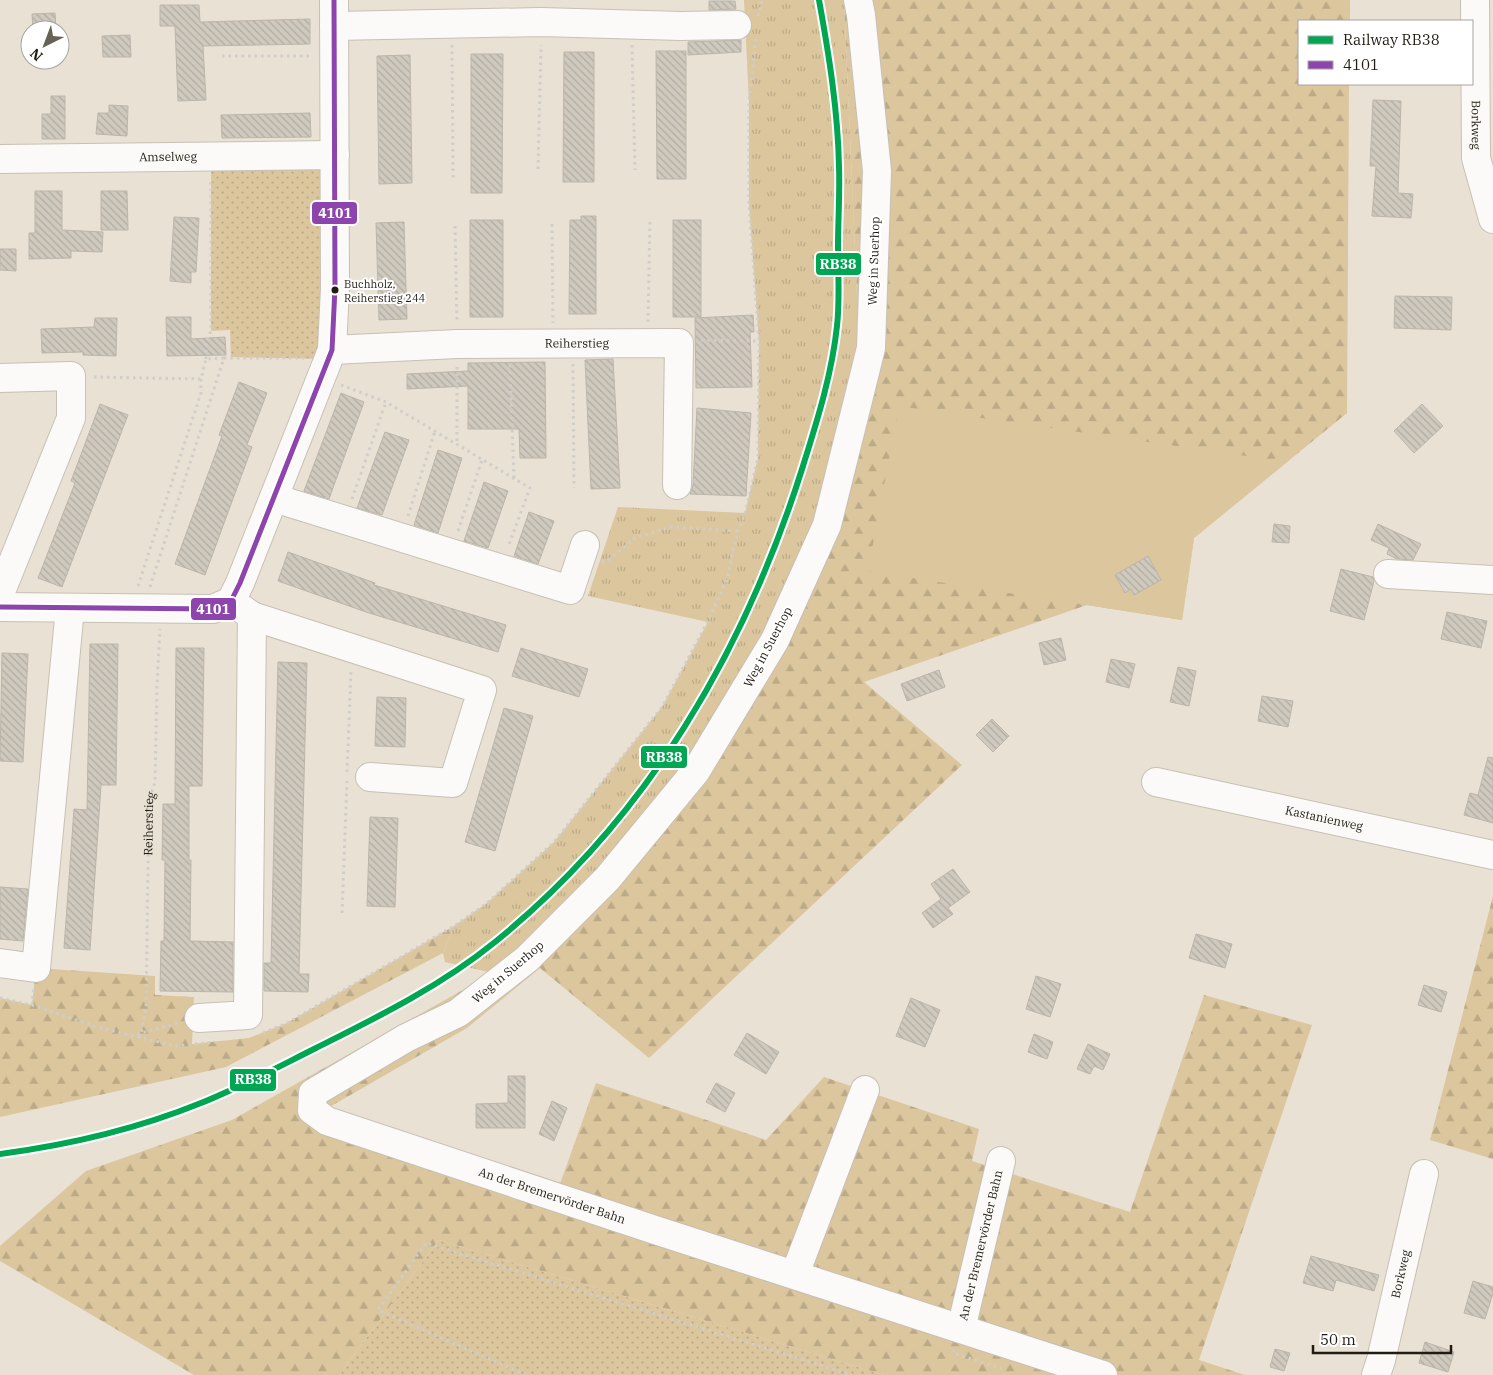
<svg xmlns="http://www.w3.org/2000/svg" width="1493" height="1375" viewBox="0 0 1493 1375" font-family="'IBM Plex Serif',serif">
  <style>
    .grass { fill: url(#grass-tufts) }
    .forest { fill: url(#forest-firs) }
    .park { fill: url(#park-dots) }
    .pitch { fill: #dbc69e }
    .building { fill: url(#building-back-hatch); stroke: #bbb5aa }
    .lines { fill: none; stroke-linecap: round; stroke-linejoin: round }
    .minor-casing { stroke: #c6c0b5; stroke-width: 30 }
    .path { stroke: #d0ceca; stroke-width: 3; stroke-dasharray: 2.5 4; stroke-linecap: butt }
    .minor { stroke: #fcfaf8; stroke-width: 28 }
    .bus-1-casing { stroke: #fff; stroke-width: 9 }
    .bus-1 { stroke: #8e44ad; stroke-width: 5 }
    .rail-1-casing { stroke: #fff; stroke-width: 10 }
    .rail-1 { stroke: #00a651; stroke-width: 6 }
    .bus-dot { fill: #211c13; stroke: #fff; stroke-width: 2 }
    .labels { text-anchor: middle; stroke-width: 4; stroke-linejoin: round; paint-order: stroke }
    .bus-label { font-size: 11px; fill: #211c13; stroke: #fff; text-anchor: start }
    .street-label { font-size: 12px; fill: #211c13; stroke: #fff }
    .line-badge { stroke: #fff; stroke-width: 2 }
    .badge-label { font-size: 14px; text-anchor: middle; font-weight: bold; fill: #fff }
  </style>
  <defs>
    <pattern id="grass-tufts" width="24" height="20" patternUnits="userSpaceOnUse" patternTransform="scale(1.25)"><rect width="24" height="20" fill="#dbc69e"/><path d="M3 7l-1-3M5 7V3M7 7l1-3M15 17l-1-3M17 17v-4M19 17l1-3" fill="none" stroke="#bcaa87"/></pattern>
    <pattern id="forest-firs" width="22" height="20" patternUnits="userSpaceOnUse" patternTransform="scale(1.25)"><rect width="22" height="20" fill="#dbc69e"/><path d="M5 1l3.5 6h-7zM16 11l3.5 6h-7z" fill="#bcaa87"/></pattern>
    <pattern id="park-dots" width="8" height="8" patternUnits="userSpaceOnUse" patternTransform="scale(1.25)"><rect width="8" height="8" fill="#dbc69e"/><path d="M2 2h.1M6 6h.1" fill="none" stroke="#bcaa87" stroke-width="1.8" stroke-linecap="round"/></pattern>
    <pattern id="building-back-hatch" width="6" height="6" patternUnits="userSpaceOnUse" patternTransform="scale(1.25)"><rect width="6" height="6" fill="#cfc9be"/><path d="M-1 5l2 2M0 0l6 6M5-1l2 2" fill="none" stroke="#b1aca2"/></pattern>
  </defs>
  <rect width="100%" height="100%" fill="#e9e1d3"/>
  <path class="grass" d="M744,0H844L859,340L818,523L767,639L691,769L601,868L493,973L445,962L443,953L454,926L487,903L554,842L662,707L708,622L588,596L618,507L745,513L758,458L759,341L749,204V102Z"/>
  <path class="forest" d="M844,0H1350V21H1299V84H1349L1347,413L1194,538L1182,620L1087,605L864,682L962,765L649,1058L540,968L467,1028L326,1109L560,1184L596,1083L766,1140L824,1077L979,1129L972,1161L1130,1212L1204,995L1312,1025L1199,1360L1245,1375H884L439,1240L339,1375H194L0,1261V1246L86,1171L232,1120L493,973L601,868L691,769L767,639L818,523L859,340Z
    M1493,896V1159L1430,1140Z
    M454,926L443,953L226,1067L0,1117V998L32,1005L36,968L155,976V995L194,997L192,1044L249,1038L287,1023Z"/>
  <path class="park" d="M335,155L329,359L231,357L230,330L211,331V157Z
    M439,1240L884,1375H339Z"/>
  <path class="pitch" d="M899,406L1287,462L1194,538L1182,620L868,571Z"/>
  <path class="building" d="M709,1H735L736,9L709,10Z
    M160,5H199L200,22L310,19V44L203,46L206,100L178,101L175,26H160Z
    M55,13L56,30H33L32,14Z
    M130,35L131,57H103L102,36Z
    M741,40V52L688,55V42Z
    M656,51H686V179H657Z
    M564,52H594V182H563Z
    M471,54H503L502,193H471Z
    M410,55L412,183L379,184L377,56Z
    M51,96H65V139H42V114H51Z
    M1373,100L1401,101L1398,193L1413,194L1411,218L1372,216L1376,166H1370Z
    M109,105L128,106L127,136L96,134L98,113H109Z
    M310,113L311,137L222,138L221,115Z
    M35,191H62V230L103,232L102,252L71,251V258L29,259V233H35Z
    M101,191H127L128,230H101Z
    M581,216H596V314H569L570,220H581Z
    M174,217L199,218L196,272H191V283L170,281Z
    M470,220H503V317H470Z
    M673,220H701V317H673Z
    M404,222L407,319L379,320L376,223Z
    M0,249H16V271L0,270Z
    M1395,296L1452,297L1451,330L1394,328Z
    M753,315L754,332H750L752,387L696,388L695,318Z
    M166,317H191V339L225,337L226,355L167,356Z
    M95,318H117L116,356L83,355V352L42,353L41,329L94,327Z
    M613,359L620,488L591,489L585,360Z
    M545,362L546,458H520L519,429H468V386L407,389V374L468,371V363Z
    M239,382L267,393L247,445L252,447L205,575L175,564L222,436L219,435Z
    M341,393L364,402L329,499L304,491Z
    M100,404L128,415L62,587L38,578L75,483L71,481Z
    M1422,404L1443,426L1414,453L1394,431Z
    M697,408L751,413L746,496L690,494L693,485Z
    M385,432L409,440L382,515L357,508Z
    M438,450L462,458L438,533L414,525Z
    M484,482L508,491L488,548L464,541Z
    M529,512L554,521L538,564L514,556Z
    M1274,524L1290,526L1289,543L1272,542Z
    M1378,524L1421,544L1413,560L1397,559L1387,554L1389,548L1371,540Z
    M288,552L375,583L374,585L506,625L498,652L369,613L278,581Z
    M1148,556L1161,580L1134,595L1131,589L1125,593L1115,575Z
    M1341,569L1373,577L1374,581L1364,620L1330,611Z
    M1447,612L1487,621L1481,648L1441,639Z
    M1061,638L1066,660L1044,665L1039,643Z
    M90,644H118L116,785H101L90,950L64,948L74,809L87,810Z
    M176,648H204L202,786H189V860H191L190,941L233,942V992L160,991L161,941H164L165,860H162L163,804H175Z
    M521,648L588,669L579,697L512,676Z
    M2,653L28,654L23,762L0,761Z
    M1111,659L1135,664L1129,688L1106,682Z
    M278,662L307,663L299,974H309L308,992L264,991V963H271Z
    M1178,667L1196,671L1189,706L1170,702Z
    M939,670L945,687L907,701L901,684Z
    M1262,696L1293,701L1288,727L1258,721Z
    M377,697L406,698L405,747L375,746Z
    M504,708L533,716L495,851L465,842Z
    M992,719L1009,736L993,752L976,735Z
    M1488,757L1493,758V823L1464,815L1470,793L1478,795Z
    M370,817L398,818L395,907L367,906Z
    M953,869L970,892L948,908L953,914L933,928L922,913L941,899L931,884Z
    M0,887L28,889L23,941L0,939Z
    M1196,934L1232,944L1225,968L1189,958Z
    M1036,976L1061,984L1050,1017L1026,1009Z
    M1424,985L1447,992L1441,1012L1418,1005Z
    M911,998L940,1010L925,1047L896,1036Z
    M747,1033L779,1052L766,1074L734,1055Z
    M1034,1034L1053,1042L1047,1059L1028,1052Z
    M1088,1044L1110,1054L1103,1070L1094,1066L1090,1074L1077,1069Z
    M508,1076H525V1128H476V1104L508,1103Z
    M716,1083L735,1093L725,1112L706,1102Z
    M552,1101L567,1108L554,1141L539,1134Z
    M1311,1256L1379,1275L1374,1291L1336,1280L1333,1291L1303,1283Z
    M1473,1281L1493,1287V1293L1485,1319L1464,1313Z
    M1425,1342L1454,1352L1448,1372L1419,1363Z
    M1275,1349L1290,1353L1284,1371L1270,1367Z"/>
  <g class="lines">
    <defs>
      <g id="minor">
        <path id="s2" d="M858,0L861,15L877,171L871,348L827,525L775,640L696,771L607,879L527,959L458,1013L406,1038L313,1093L312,1110L327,1121L655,1230L1103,1375"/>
        <path id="s3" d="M1475,0L1476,158L1493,219"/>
        <path d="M334,26L541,22L681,26L737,25"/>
        <path id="s4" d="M0,159L335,155"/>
        <path id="s5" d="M332,350L457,344L679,343L677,485"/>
        <path d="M0,378L71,376V418L0,594"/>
        <path d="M274,498L570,590L585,545"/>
        <path d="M1388,574L1493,580"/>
        <path d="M238,606L252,616L482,690L453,783L370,777"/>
        <path d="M0,607L213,609L231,601L240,583L332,350L335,288L334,0"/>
        <path id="s6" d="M1156,782L1493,855"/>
        <path d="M0,963L36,968L70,608"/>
        <path d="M199,1018L248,1015L252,616"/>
        <path d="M795,1274L865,1090"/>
        <path id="s7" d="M961,1329L1001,1161"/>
        <path id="s8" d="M1376,1375L1381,1360L1424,1174"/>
      </g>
    </defs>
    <use href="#minor" class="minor-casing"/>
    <g class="path">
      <path d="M758,16L762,0"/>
      <path d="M452,45L453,179"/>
      <path d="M632,45L635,170"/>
      <path d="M222,56H311"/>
      <path d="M538,169L541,45"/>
      <path d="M552,224L553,323"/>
      <path d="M455,226L457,323"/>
      <path d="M648,322L650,220"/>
      <path d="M701,340L759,341"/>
      <path d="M206,359V341L211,331V179"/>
      <path d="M573,364L574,488"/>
      <path d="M510,365L514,478"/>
      <path d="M457,367V445"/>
      <path d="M94,377L201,379L206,359L224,358"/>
      <path d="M341,385L386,402L530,488L508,547"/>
      <path d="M352,499L386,402"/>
      <path d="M408,516L435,431"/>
      <path d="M458,531L482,460"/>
      <path d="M602,562L610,559L635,538L671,527L738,531"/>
      <path d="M138,586L201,393V379"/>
      <path d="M150,587L224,358H305"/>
      <path d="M347,772L351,671"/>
      <path d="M342,913L347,781"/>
      <path d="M0,998L32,1005L97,1027L175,1046L215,1042"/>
      <path d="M32,1005L34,988"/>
      <path d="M263,1033L287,1023L454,926L487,903L554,842L662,707L708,621L728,576L733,550L738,531L745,514L758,458L759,341L749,204V102L756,37"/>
      <path d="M131,1036L178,1023"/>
      <path id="s1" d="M140,1038L146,1009L149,801L155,782L157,684L160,629"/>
      <path d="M954,1350L953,1353L1006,1370"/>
      <path d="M526,1375L378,1310L426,1243L852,1375"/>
    </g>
    <use href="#minor" class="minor"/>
    <defs>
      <path id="bus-1" d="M0,607L213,609L231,601L240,583L332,350L335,288L334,0"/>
    </defs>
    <use href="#bus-1" class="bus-1-casing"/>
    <use href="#bus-1" class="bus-1"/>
    <defs>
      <path id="rail-1" d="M0,1154C68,1145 137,1129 201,1103C241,1087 278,1067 316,1048C378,1017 441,986 495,942C647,819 745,651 803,466C817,421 832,374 837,326C840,300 838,273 838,247C838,220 840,193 839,167C838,111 829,55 819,0"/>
    </defs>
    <use href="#rail-1" class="rail-1-casing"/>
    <use href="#rail-1" class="rail-1"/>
  </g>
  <circle class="bus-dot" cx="335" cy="290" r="4.5"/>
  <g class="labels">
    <g class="bus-label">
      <text x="344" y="288">Buchholz,<tspan x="344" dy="14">Reiherstieg 244</tspan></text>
    </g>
    <g class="street-label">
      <text dy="4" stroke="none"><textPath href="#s3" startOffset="125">Borkweg</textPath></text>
      <text dy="4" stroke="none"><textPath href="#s4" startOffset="168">Amselweg</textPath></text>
      <text transform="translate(874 261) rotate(-88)" y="4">Weg in Suerhop</text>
      <text dy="4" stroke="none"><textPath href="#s5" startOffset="245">Reiherstieg</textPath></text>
      <text transform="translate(768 647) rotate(-62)" y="4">Weg in Suerhop</text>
      <text dy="4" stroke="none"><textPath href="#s6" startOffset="172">Kastanienweg</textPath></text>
      <text dy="4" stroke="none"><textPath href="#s1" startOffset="215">Reiherstieg</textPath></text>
      <text transform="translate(508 972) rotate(-40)" y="4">Weg in Suerhop</text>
      <text dy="4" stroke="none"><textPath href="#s2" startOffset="1590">An der Bremervörder Bahn</textPath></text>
      <text dy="4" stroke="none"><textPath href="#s7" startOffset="86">An der Bremervörder Bahn</textPath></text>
      <text dy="4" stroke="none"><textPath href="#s8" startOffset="104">Borkweg</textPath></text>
    </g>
  </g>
  <g class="line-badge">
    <rect x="311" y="201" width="47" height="24" rx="5" fill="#8e44ad"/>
    <rect x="815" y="252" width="47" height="24" rx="5" fill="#00a651"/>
    <rect x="190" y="597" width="47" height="24" rx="5" fill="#8e44ad"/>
    <rect x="640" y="745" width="48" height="24" rx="5" fill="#00a651"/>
    <rect x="229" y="1068" width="48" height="24" rx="5" fill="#00a651"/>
  </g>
  <g class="badge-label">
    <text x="335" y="218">4101</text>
    <text x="838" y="269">RB38</text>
    <text x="213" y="614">4101</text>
    <text x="664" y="762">RB38</text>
    <text x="253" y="1084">RB38</text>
  </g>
  <rect x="1298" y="20" width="175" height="65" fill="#ffffff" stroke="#a6a4a1"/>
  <rect x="1308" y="36" width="25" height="8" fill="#00a651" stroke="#a6a4a1"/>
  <text x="1343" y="45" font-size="15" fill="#211c13">Railway RB38</text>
  <rect x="1308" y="61" width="25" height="8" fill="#8e44ad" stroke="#a6a4a1"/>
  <text x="1343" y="70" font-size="15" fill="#211c13">4101</text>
  <g transform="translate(45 45) rotate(222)"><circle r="24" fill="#ffffff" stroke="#a6a4a1"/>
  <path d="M0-4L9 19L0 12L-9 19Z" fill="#676156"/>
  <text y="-8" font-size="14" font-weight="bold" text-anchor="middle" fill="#211c13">N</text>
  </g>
  <path d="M1313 1345v8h138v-8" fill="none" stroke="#211c13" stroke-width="2.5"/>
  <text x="1320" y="1345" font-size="15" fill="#211c13" stroke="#ffffff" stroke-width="4" paint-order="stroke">50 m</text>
</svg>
